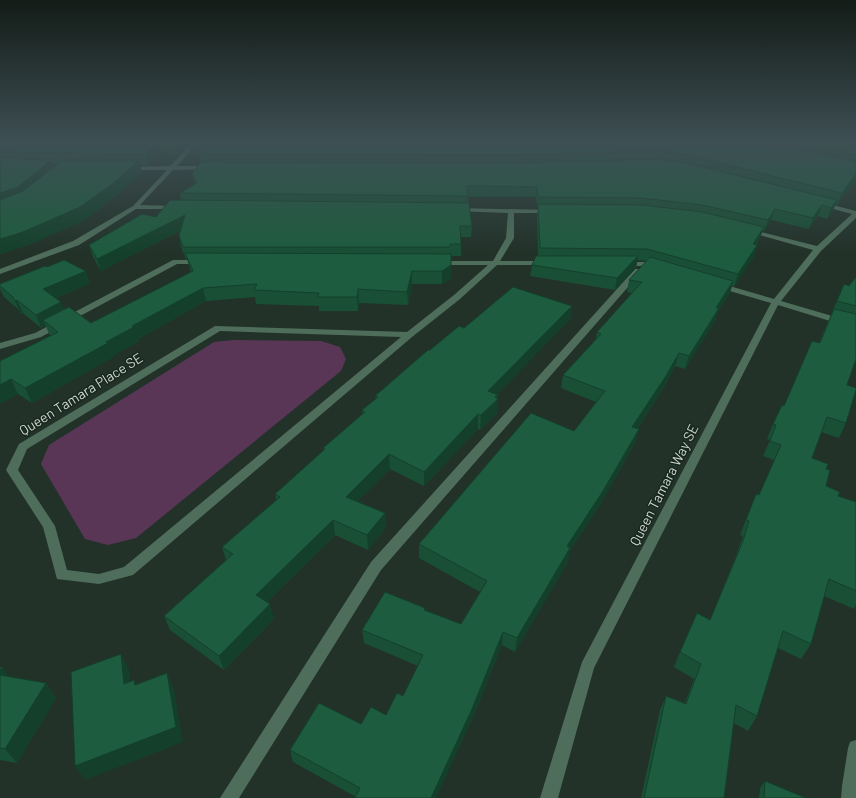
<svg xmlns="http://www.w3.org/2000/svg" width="856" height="798" viewBox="0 0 856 798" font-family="Barlow,sans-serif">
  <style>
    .green { fill: #593656 }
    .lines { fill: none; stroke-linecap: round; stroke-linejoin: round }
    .minor { fill: #4e6d5b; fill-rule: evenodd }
    .wall { fill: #194f35; fill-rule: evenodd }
    .shaded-wall { fill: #14402b }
    .building { fill: #1d5c3e; stroke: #14402b }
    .labels { text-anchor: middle; stroke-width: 3; stroke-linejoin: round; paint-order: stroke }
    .street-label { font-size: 14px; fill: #ccd6cf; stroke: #18281f }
  </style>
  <rect width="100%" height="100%" fill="#223229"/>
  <path class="green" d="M233,340L321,341L340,347L346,359L341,371L136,538L108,545L85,539L41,464L49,445L214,342Z"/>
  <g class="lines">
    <path class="minor" d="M194,141H200L177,166H210L213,168L212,169L173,170L140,205L176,206L178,207V209H136L79,245L0,274V269L73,241L133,206L167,170H128L126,169V167L170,166Z
      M821,202L856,211V218L821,251L781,301L856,323V329L778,305L594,668L558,798H540L582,662L771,303L716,287L715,285L719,283L774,299L813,250L745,231L749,229L817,246L852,214L819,205V203Z
      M456,208L552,210V212L550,213H514V238L500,261H546L550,263L546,265H497L460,299L412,337L133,575L99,584L57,579L43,527L6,470L19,444L215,326L407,332L454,295L488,265H438L434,263L435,261H493L506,238L508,213L454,211L453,210ZM220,331L401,337L124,567L99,574L67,570L55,526L18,470L27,449Z
      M173,260H200L204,262L200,264H177L41,337L0,349V343L35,333Z
      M621,262H645L661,267L657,269L645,266H621Z
      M635,269H641L642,271L381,570L239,798H220L371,562Z
      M856,740V798H841L842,786L848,748L850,742Z"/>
  </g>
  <path class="wall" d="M0,141L669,142L670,141H856V179L837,205L835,204L833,211L827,219L818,216L809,229L771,220L764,231H762L760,238L756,245H757L754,256L734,286H732L730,293L718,311L715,321L685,369L675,366L663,389L637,429H639L635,443L600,505L569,552L568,562L515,652L502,645L471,722L356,797L293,762L290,750L386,715L403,696L418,666L364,643L362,630L425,610L461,624L480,592L419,558V544L574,431L596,402L561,388L563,375L596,339L597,332L632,293L627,292L629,280L647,261L637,260L636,268L615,290L530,276L532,265L538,256L537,215L538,207H537L536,197H468V203L472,226L471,237H461V256H451V278L442,284H412L408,305L359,303L358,311H319V306L256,304L255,297L206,301L138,339L139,341L112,356L113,357L32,403L18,394L0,361L51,336L49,334L46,326L41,328L23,313L21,314L18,309L4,297L0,289V284L47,267L90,283L56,298L64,310L91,323L191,272L187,259H186L181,247L179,235L180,231L101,271L93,257L89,245L156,217L181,200L180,193L195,185L192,173L201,162L200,154H190L189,145L180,154L161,153L148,165H140L142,172L118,194L85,220L28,245L0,254ZM780,142L779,146L773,145ZM52,164H58L54,167Z
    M856,277V359L847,385L846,423L839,438L821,432L812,458L826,469V486L838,496L856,502V605L854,609L824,596L811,644L801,659L778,648L757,716L748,731L734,723L724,798H641L660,710L666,696L685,703L694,679L674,667L680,652L710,620L736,556L743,536L740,535L750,509L756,494L759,495L774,460L763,456L770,440L767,439L773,424L819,343L844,284L849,286Z
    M572,306L570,319L497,394L498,395L497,398L498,399L497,413L480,430L478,429L424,486L390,469L357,501L385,513L386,527L368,550L335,535L267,602L274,619L224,670L170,630L164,616L226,560L222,547L276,500L275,494L324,451L323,448L362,414V410L376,398L375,396L430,350L464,328Z
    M0,667H2L9,677L46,683L56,698L17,763L0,760Z
    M765,781L806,798H759L760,788Z"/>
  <path class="shaded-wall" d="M179,141H192L188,143L189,145L180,154L178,143Z
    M767,141H780V142L765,147Z
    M158,142L161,153L148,165L146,154Z
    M51,160L55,171L0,207V193Z
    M139,160L142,172L118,194L85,220L28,245L0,254V239Z
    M856,173V179L837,205L842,193Z
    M837,200L833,211L827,219L831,208Z
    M822,205L818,216L809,229L813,218Z
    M775,209L771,220L764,231L768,220Z
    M185,215L188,227L101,271L97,259Z
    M764,227L760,238L749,255L753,244Z
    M757,245L754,256L734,286L738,274Z
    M638,256L636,268L615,290L617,278Z
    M451,265V278L442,284V271Z
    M86,271L90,283L48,302L43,289Z
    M412,271V284L408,305L407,292Z
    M733,281L730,293L718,311L715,321L685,369L689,356L716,308Z
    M203,288L206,301L138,339L139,341L112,356L113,357L32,403L25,388L106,342L132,326Z
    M358,289L359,303L358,311L357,297Z
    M17,300L23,313L21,314L15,301Z
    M61,302L66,315L43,320L46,326L41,328L36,315Z
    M572,306L570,319L487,405L488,391Z
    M679,353L675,366L663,389L629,440L632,427Z
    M11,379L18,394L0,404V385Z
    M498,395L497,399H498L497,413L480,430L481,415Z
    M478,414V429L424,486V472Z
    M639,429L635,443L600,505L569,552L568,562L515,652L517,638L567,546Z
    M389,454L390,469L348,511L346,497Z
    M385,513L386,527L368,550L367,535Z
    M333,520L335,535L260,609L256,595Z
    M270,604L274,619L224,670L219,656Z
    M503,632L502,645L471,722L436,798H431Z
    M121,654L129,670L132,699L124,684Z
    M2,667L13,682L0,680V670Z
    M167,673L174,689L183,742L85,780L75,766Z
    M46,683L56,698L17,763L5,749Z"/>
  <path class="building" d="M0,141H179L178,143L158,142L146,154L0,152Z
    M189,141H668L669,142L670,141H758L856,161V173L842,193L679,153L658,151L507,155L206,154L207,153H199L207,143H188Z
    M793,141H856V155Z
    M0,158L51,160L18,187L0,193Z
    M658,159L678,161L837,200L831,208L822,205L813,218L775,209L768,220L702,205L642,198L538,197L537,187L467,186L468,196L180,193L197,183L192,173L201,162L507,163Z
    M63,160H139L115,182L80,207L23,232L0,239V200L23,191Z
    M170,200L469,203L472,226H460L461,244H450V247H183L179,235L185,215L97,259L89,245L142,214L156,217Z
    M538,204L642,205L702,212L764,227L753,244L757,245L738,274L647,249L540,248Z
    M185,253L451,254V265L442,271H412L407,292L358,289L357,297H318L319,293L254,290L257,284L203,288L132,326L134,327L106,342L108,343L25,388L11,379L0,385V361L58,332L43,320L69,307L91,323L193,271Z
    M536,256H638L617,278L532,265Z
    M650,257L733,281L716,308H719L689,356L679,353L666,376L632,427L639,429L603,491L567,546L570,548L517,638L503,632L472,709L431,798H355L360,788L290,750L319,703L361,724L371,707L386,715L397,693L403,696L423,655L362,630L385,592L425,608L424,610L461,624L487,581L419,544L531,413L574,431L605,391L563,375L601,334L597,332L642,282L629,280Z
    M64,260L86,271L43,289L61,302L36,315L17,300L15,301L13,297L0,286V284L45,266L47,267Z
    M856,277V306L837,301L844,284L849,286Z
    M513,287L572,306L488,391L498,395L495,397L498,399L481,415L478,414L424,472L389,454L346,497L385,513L367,535L333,520L256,595L270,604L219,656L164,616L233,554L222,547L280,497L275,494L325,449L323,448L365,412L362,410L378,397L375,396L428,350H430L459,326L464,328Z
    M834,309L856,314V359L847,385L856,388V390L846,423L827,417L812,458L828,464L826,469L830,470L826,486L840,492L838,496L856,502V591L829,579L811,644L783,631L757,716L736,705L724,798H644L666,696L686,704L701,664L680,652L697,613L710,620L743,541L749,521L746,520L756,494L759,495L781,445L770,441L776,425L773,424L782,405L784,406L812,341L820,343Z
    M121,654L124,684L134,680L135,685L167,673L176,727L75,766L71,672Z
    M0,675L46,683L5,749L0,748Z
    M765,781L806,798H764Z"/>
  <linearGradient id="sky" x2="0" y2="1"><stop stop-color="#131c17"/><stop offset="0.56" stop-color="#3e4f54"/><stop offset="1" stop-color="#3e4f54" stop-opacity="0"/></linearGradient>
  <rect width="856" height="253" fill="url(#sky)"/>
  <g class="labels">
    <g class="street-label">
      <text transform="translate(81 394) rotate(-32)" y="5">Queen Tamara Place SE</text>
      <text transform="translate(664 485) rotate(-63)" y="5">Queen Tamara Way SE</text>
    </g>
  </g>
</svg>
